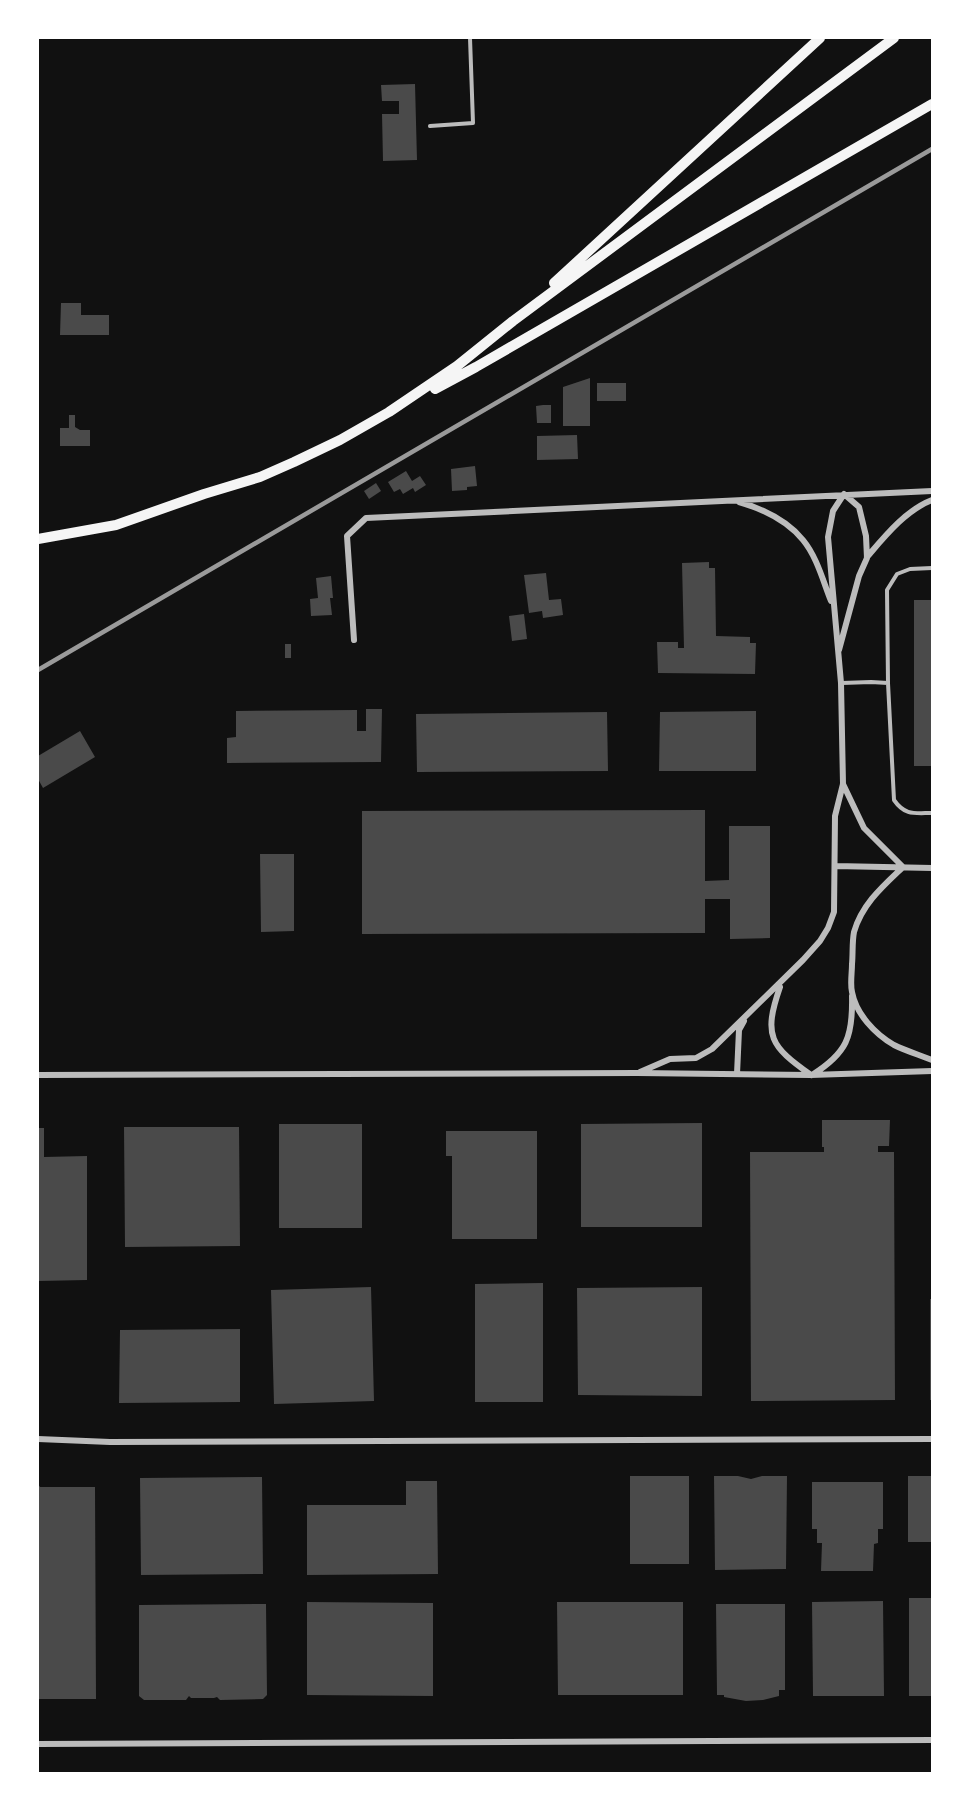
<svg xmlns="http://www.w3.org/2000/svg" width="970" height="1811" viewBox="0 0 970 1811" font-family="Literata,serif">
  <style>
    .building { fill: #4a4a4a }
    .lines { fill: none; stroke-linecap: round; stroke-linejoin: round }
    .service { stroke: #bcbcbc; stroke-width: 4 }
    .minor { stroke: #bcbcbc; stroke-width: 6 }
    .primary { stroke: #f5f5f5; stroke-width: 10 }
    .rail { stroke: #9a9a9a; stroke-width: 4.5 }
  </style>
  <rect width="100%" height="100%" fill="#111"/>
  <path class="building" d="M415,84L417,160L383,161L382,114H399V101H382L381,85Z
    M61,303H81V315H109V335H60Z
    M590,378V426H563V387Z
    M597,383H626V401H597Z
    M543,405H551V423H537L536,406Z
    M69,415H75V427L80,430H90V446H60V428H69Z
    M577,435L578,459L537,460V436Z
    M475,466L477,486L467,487V490L452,491L451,469Z
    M406,471L412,481L420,476L426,485L415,492L413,488L403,494L400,489L394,492L388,482Z
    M376,483L381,491L369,499L364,491Z
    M709,562V568H715L716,636L750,637V643H756L755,674L658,673L657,642H678V648H684L682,563Z
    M546,573L549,600L561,599L563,615L543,618L542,611L529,613L524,575Z
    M331,576L333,598H330L332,615L311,616L310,599L318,598L316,578Z
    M914,600H932V766H914Z
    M524,614L527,639L512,641L509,616Z
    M285,644H291V658H285Z
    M366,709H382L381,762L227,763V738L236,737V711L357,710V731H366Z
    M753,711H756V771H659L660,712Z
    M607,712L608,771L417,772L416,714Z
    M80,731L95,757L43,788L38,779V756Z
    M705,810V881L729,880V826H770V938L730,939V899H705V933L362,934V811Z
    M260,854H294V931L261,932Z
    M822,1120H890L889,1146H878V1152H894L895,1400L751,1401L750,1152H824V1147H822Z
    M702,1123V1227H581V1124Z
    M279,1124H362V1228H279Z
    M124,1127H239L240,1246L125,1247Z
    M38,1128H44V1157L87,1156V1280L38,1281Z
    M446,1131H537V1239H452V1156H446Z
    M543,1283V1402H475V1284Z
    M371,1287L374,1401L274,1404L271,1290Z
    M702,1287V1396L578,1395L577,1288Z
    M930,1299H932V1400H930Z
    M240,1329V1402L119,1403L120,1330Z
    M630,1476H689V1564H630Z
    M714,1476H738L751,1479L762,1476H787L786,1569L715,1570Z
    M908,1476H932V1542H908Z
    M262,1477L263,1574L141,1575L140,1478Z
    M406,1481H437L438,1574L307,1575V1505H406Z
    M812,1482H883V1529H878V1543L874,1544L873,1571H821L822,1543H817V1529H812Z
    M38,1484L40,1487H95L96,1699H38Z
    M909,1598H932V1696H909Z
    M883,1601L884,1696H813L812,1602Z
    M307,1602L433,1603V1696L307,1695Z
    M557,1602H683V1695H558Z
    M266,1604L267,1695L263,1699L220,1700L217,1697L214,1698H191L189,1696L186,1700H144L139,1696V1605Z
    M716,1604H785V1690H779V1696L763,1700L746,1701L724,1697V1695H717Z"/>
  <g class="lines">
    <path class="service" d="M430,126L473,123L470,38
      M842,683L871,682L888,683L894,800C905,816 915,813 932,813
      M888,683L887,590L897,574L910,569L932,568"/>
    <path class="minor" d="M739,502C763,509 787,520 803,540C817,557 823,581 831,601
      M867,557C885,536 906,510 932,500
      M354,640L347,536L366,518L932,491
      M843,784L864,828L903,867
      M835,866L932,868
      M903,867C883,886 862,904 854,932C852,942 853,954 852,964C852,973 850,984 852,992C856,1014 875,1034 894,1045C906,1051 920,1055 932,1060
      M780,987C763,1036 770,1046 811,1075
      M640,1072L670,1059L696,1058L712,1049L803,960L820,941L828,928L834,912L835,816L843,784L841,683L828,537L833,511L844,494L859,507L866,536L867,558L859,576L839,650
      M737,1074L739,1030L744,1021
      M38,1075L637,1073L811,1075L932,1071
      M812,1075C847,1053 853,1037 852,996
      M38,1439L110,1442L932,1439
      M38,1744L932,1740"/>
    <path class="primary" d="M554,283L820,38
      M435,389L476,367L932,104
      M38,539L116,525L204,494L260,477L294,462L340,440L389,412L457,366L513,321L894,38"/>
    <path class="rail" d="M38,670L932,149"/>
  </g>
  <rect width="970" height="1811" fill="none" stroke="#ffffff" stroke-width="78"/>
</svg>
